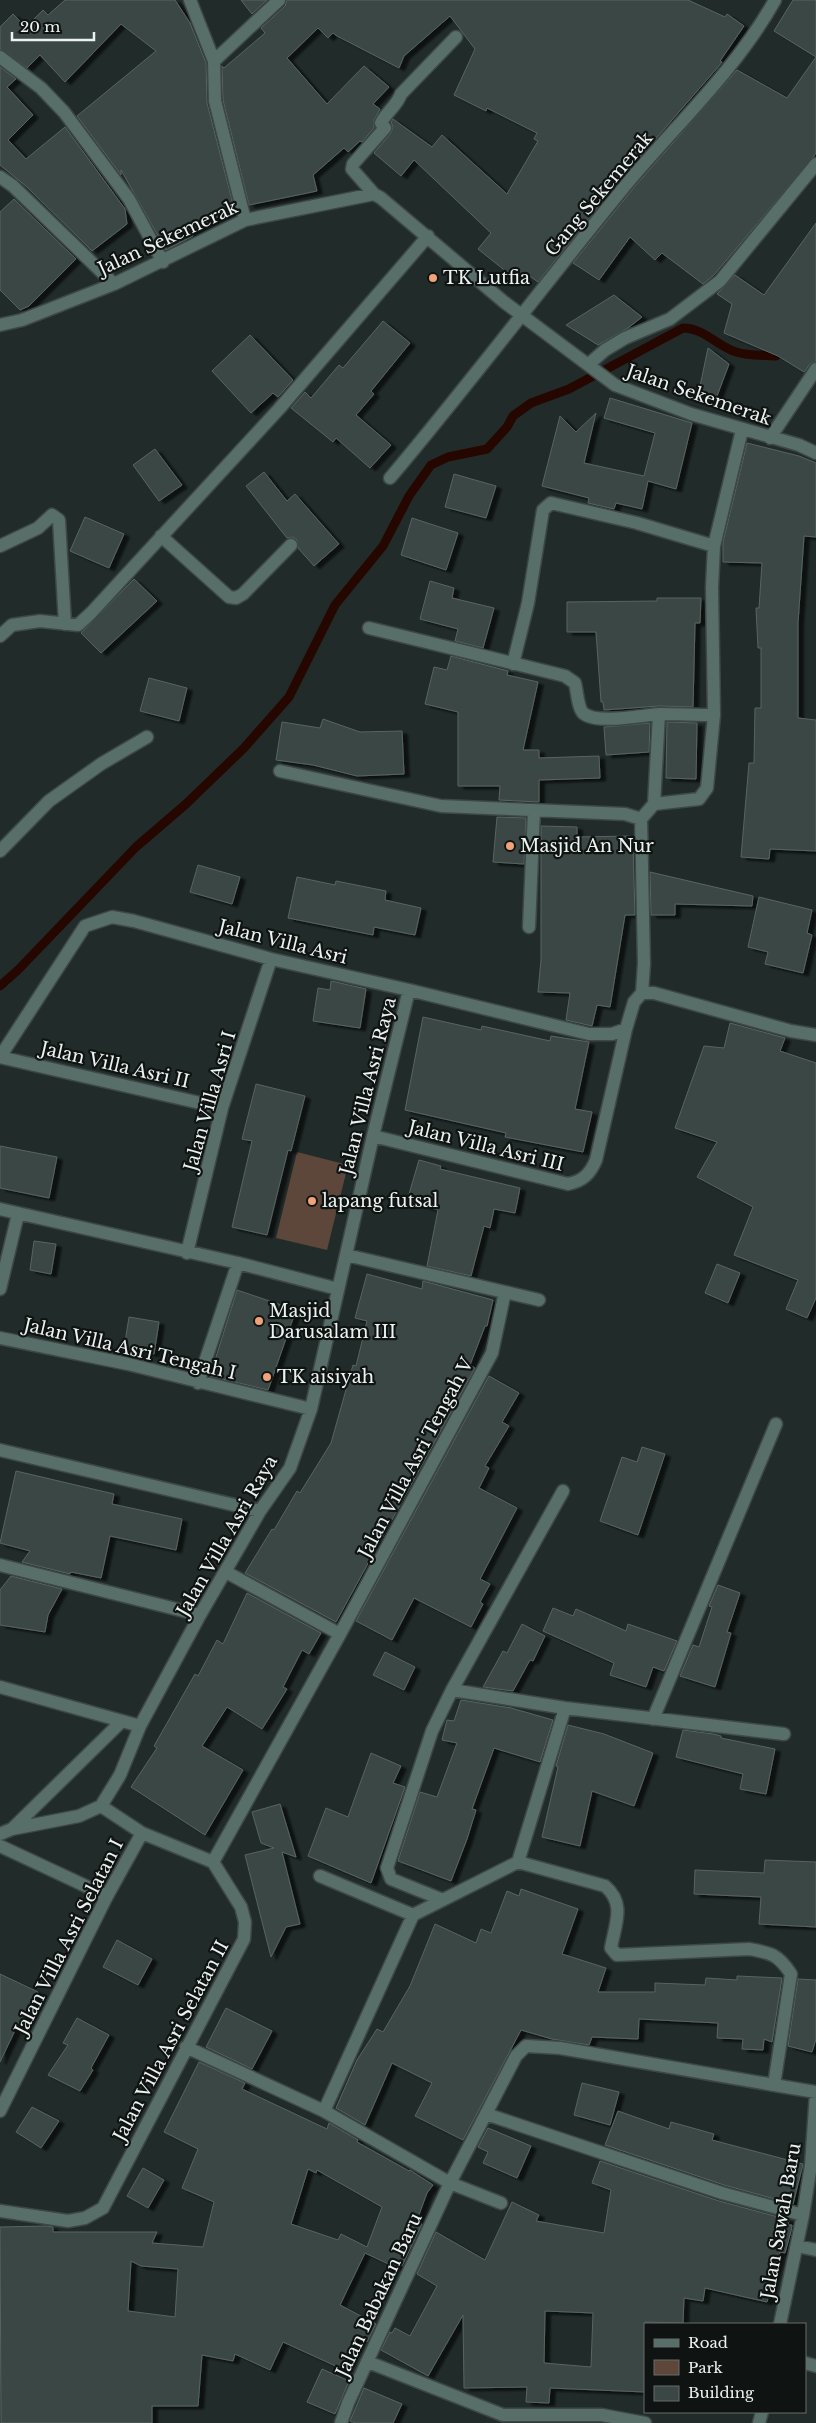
<svg xmlns="http://www.w3.org/2000/svg" width="816" height="2423" viewBox="0 0 816 2423" font-family="'Libre Baskerville',serif">
  <style>
    .green { fill: #5d463a }
    .lines { fill: none; stroke-linecap: round; stroke-linejoin: round }
    .stream { stroke: #260700; stroke-width: 9 }
    .building { fill: #3b4744; stroke: #586461; fill-rule: evenodd; filter: url(#shadow) }
    .lane-casing { stroke: #3d4846; stroke-width: 15 }
    .street-casing { stroke: #3d4846; stroke-width: 15 }
    .lane { stroke: #586e68; stroke-width: 12 }
    .street { stroke: #586e68; stroke-width: 12 }
    .poi-dot { fill: #f0a279; stroke: #0f1312; stroke-width: 2 }
    .labels { text-anchor: middle; stroke-width: 4.5; stroke-linejoin: round; paint-order: stroke }
    .street-label { font-size: 18px; fill: #ebf3f1; stroke: #0f1312 }
    .poi-label { font-size: 18px; fill: #ebf3f1; stroke: #0f1312; text-anchor: start }
  </style>
  <defs>
    <filter id="shadow"><feDropShadow dx="5.5" dy="3" stdDeviation="1" flood-color="#0009"/></filter>
  </defs>
  <rect width="100%" height="100%" fill="#212c2a"/>
  <path class="green" d="M297,1152L348,1165L327,1250L276,1238Z"/>
  <g class="lines">
    <path class="stream" d="M0,986L18,970L136,847L186,804L244,748L289,697L335,605L383,546L409,496L431,465L448,457L487,449L507,427L513,416L531,403L569,389L683,328C704,328 717,346 736,352C748,356 764,355 776,356L782,346"/>
  </g>
  <path class="building" d="M65,0H175L190,23L206,63L207,103L234,208L191,232L193,236L166,250L121,170V175L77,116L156,51L121,24L65,82L40,55L27,68L0,49V27L13,14L26,27L43,10L48,15Z
    M241,0H267L252,14Z
    M287,0H688L725,17L727,14L744,26L720,61L722,62L719,66L624,175L538,282L524,272L518,281L478,249L491,233L414,160L401,176L374,153L391,133L393,127L391,122L393,119L432,147L442,135L507,194L538,141L534,139L537,133L487,108L486,111L454,95L475,49L450,16L404,56L399,68L337,36L333,33L328,38L318,28L287,58L327,104L364,66L389,87L373,104L380,109L374,120V128L362,142L360,141L348,152L344,148L313,175L317,191L249,205L223,100L222,66L224,68L265,33L261,28L285,6Z
    M793,0H816V153L814,156L714,275L703,284L662,253L655,260L630,237L599,280L573,263L636,185L737,70L787,98L816,57L774,31Z
    M0,67L16,79L7,87L33,115L8,140L26,159L65,127L125,209L127,224L92,251L27,187L0,165Z
    M14,199L76,259L29,306L20,310L0,290V212Z
    M816,223V361L810,364L804,372L778,356L724,333L732,304L717,294L735,275L764,295Z
    M614,295L642,317L628,328L598,345L566,325Z
    M383,321L410,343L371,391L374,394L356,415L391,445L370,468L336,438L333,442L291,408L305,392L311,398L339,365L343,368Z
    M250,335L293,380L278,397L273,393L251,413L212,371Z
    M708,348L729,364L717,396L699,391Z
    M610,398L692,423L676,489L648,481L642,509L616,503L614,509L588,503L589,498L542,486L560,416L576,432L596,413L584,463L644,476L655,433L604,418Z
    M747,443L799,456L816,463V537L804,536L798,623V718L816,720V851L770,849L769,859L741,857L749,763H754L755,708H761V648H758L756,608H759L762,563L723,562V542Z
    M155,449L182,485L159,501L133,465Z
    M264,472L287,501L295,494L339,544L314,566L298,548L297,540L293,537L287,538L246,486Z
    M454,474L496,486L486,518L445,507Z
    M85,517L124,534L109,568L70,551Z
    M412,518L458,533L446,570L401,555Z
    M134,579L157,601L101,653L81,633Z
    M430,581L454,588L452,598L494,608L483,648L455,641L458,629L420,619Z
    M657,598H701L700,623H695L693,707L659,706L604,710L603,702H601L596,632H567V602L657,601Z
    M451,656L508,671L507,675L538,682L523,750H539V758L599,756L600,778L539,780V802L499,800L500,786H458V712L425,704L434,667L447,670Z
    M149,678L187,688L179,721L140,711Z
    M323,719L360,732L402,731L404,774L357,776L313,765L276,760L282,722L320,728Z
    M667,722L697,723L696,779L666,778Z
    M650,723L649,752L606,755L604,727Z
    M497,817L526,818L524,864L493,862Z
    M541,826L577,827V837L630,836V846H633L635,915H625L610,1007L597,1005L592,1026L566,1020L570,993L538,992L541,960Z
    M198,865L240,877L232,904L190,892Z
    M650,872L753,896L752,906L675,904V915H651Z
    M297,877L335,885L336,881L386,891L385,900L421,908L415,935L374,927L373,935L288,918Z
    M759,897L812,910L807,933L812,935L803,973L765,964L768,952L748,947Z
    M331,981L366,989L360,1028L313,1021L318,988L330,990Z
    M423,1017L481,1030L482,1026L550,1041L551,1036L589,1042L575,1109L592,1112L583,1152L505,1137L506,1133L405,1110Z
    M730,1023L785,1038L780,1051L816,1063V1298L807,1318L786,1309L798,1280L734,1255L753,1207L697,1177L717,1142L675,1128L704,1046L724,1048Z
    M256,1084L305,1096L291,1151L288,1150L267,1235L232,1227L252,1141L242,1139Z
    M0,1146L57,1157L49,1198L0,1188Z
    M419,1160L441,1166L440,1169L520,1188L515,1213L494,1209L490,1228L484,1226L471,1276L427,1266L438,1210L407,1201Z
    M34,1241L56,1244L51,1274L30,1270Z
    M717,1264L740,1273L728,1303L705,1293Z
    M367,1274L422,1289L423,1281L493,1300L487,1326H485L470,1365L475,1368L336,1622L245,1573L272,1529L274,1530L297,1491L300,1493L331,1443L353,1365L356,1366L367,1321L355,1318Z
    M237,1290L296,1310L268,1390L210,1376Z
    M129,1317L159,1322L154,1354L124,1349Z
    M489,1376L519,1393L502,1422L509,1426L485,1466L489,1468L479,1488L517,1508L480,1579L490,1584L480,1602L483,1604L471,1627L414,1598L392,1640L356,1621Z
    M642,1447L665,1454L638,1535L600,1521L622,1457L637,1462Z
    M16,1471L114,1494L112,1504L182,1519L176,1550L110,1536L101,1578L71,1572L70,1574L22,1562L30,1551L0,1543Z
    M11,1576L62,1589L48,1615L45,1632L0,1625V1590Z
    M718,1585L740,1593L727,1632L731,1633L715,1687L680,1676L693,1645L699,1647L712,1607L709,1606Z
    M247,1593L321,1633L309,1654L302,1650L283,1687L287,1689L262,1729L227,1707L202,1746L243,1770L205,1835L131,1787L157,1748L154,1746L195,1674L198,1676L217,1640L223,1644Z
    M553,1608L573,1616L576,1609L626,1631L628,1624L677,1641L664,1671L653,1667L646,1687L610,1675L614,1663L543,1631Z
    M522,1624L545,1636L533,1661L530,1660L513,1691L483,1687L503,1651L507,1653Z
    M385,1652L415,1667L404,1690L373,1675Z
    M461,1700L511,1708L553,1720L540,1762L494,1748L472,1809L476,1810L467,1839L451,1881L398,1861L420,1792L437,1797L457,1743L442,1740L447,1720L454,1721Z
    M568,1725L604,1734L653,1753L634,1806L592,1791L580,1846L542,1837L558,1767L556,1766Z
    M683,1730L713,1734L721,1736V1738L775,1749L766,1794L740,1789L743,1774L676,1757Z
    M371,1753L401,1766L393,1783L405,1787L371,1883L308,1856L326,1808L348,1817Z
    M280,1804L296,1857L282,1852L300,1924L286,1927L271,1957L245,1855L274,1848L261,1843L252,1812Z
    M765,1860L816,1862V1927L759,1924L761,1897L694,1894L695,1870L764,1873Z
    M521,1889L578,1909L562,1954L606,1968L598,1992H655V1983L705,1985L706,1978L737,1980V1976L782,1978L772,2042L764,2039L763,2050L742,2049L743,2039L717,2038L718,2023L639,2019L638,2039L592,2037L589,2045L552,2039L521,2030L463,2140L415,2116L432,2083L392,2063L365,2125L336,2108L357,2060L377,2029L383,2032L410,1986L435,1924L476,1943L481,1929L491,1933L507,1891L519,1896Z
    M117,1940L152,1959L138,1985L103,1967Z
    M0,1974L38,1992L22,2024L19,2022L0,2062Z
    M798,1979L816,1980V2039L812,2052L788,2046Z
    M226,2008L272,2031L252,2069L206,2047Z
    M77,2018L109,2035L91,2068L93,2070L80,2091L48,2075L68,2045L63,2043Z
    M199,2062L245,2083L242,2089L327,2129L329,2123L358,2140L357,2142L409,2171L410,2170L433,2185L427,2193L417,2220L422,2224L402,2266L399,2264L397,2268L365,2253L340,2305L376,2324L367,2342L357,2337L340,2368L283,2342L270,2370L235,2354L233,2361L202,2355L198,2406H152V2423H1L0,2227L47,2226L53,2227V2232H157L152,2243L203,2247L214,2202L182,2188L198,2149L164,2132ZM308,2169L316,2173L317,2170L382,2207L367,2247L341,2234L338,2240L291,2224ZM131,2261L141,2266L178,2269L175,2317L128,2311Z
    M582,2083L619,2092L610,2125L574,2115Z
    M32,2107L59,2121L41,2148L16,2132Z
    M618,2111L669,2129L671,2122L714,2134L712,2140L803,2164L793,2204L724,2185L605,2145Z
    M488,2128L531,2146L517,2178L483,2163L488,2152L478,2147Z
    M600,2161L719,2201L789,2220L788,2225H792L791,2231L785,2253L780,2252L767,2302L705,2288L703,2301L684,2298L683,2323L645,2322V2392L550,2388L549,2403L526,2402L527,2387L464,2388L463,2315L428,2376L381,2350L390,2332L392,2333L395,2328L410,2336L437,2286L417,2274L436,2232L485,2260L512,2202L539,2215L536,2221L604,2233L611,2190L592,2183ZM545,2311L593,2313L591,2367L544,2363Z
    M143,2168L164,2180L148,2208L127,2196Z
    M322,2369L349,2381L335,2414L307,2402Z
    M364,2388L402,2404L393,2423H356L350,2421Z"/>
  <g class="lines">
    <defs>
      <path id="lane" d="M0,1846L107,1896"/>
      <path id="street" d="M190,0L214,61L215,101L245,220
        M0,57L41,88L64,112L129,199L163,262
        M214,61L279,0
        M0,177L13,186L114,284
        M374,194L352,169L353,164L385,128L381,123C386,112 397,106 401,94L456,37
        M0,325L22,320L114,284L245,220L374,194L381,198L504,302L615,385L691,414L799,445L816,453
        M589,364L605,350L625,338L670,319L720,281L816,164
        M770,438L816,369
        M390,478C472,381 549,278 630,180C680,121 737,68 775,0
        M161,536L229,597L236,598L243,594L291,545
        M0,546L38,528L52,515L59,520L65,624
        M369,628L565,676L575,683C577,691 578,708 583,713C596,725 643,715 660,714C678,714 696,715 714,715
        M0,636L12,625L40,621L78,625L91,613L279,409L428,236
        M513,664L528,603L543,510L551,503L637,523L714,546
        M280,771L441,806L625,814L641,819
        M654,804L699,799L707,788L714,715L712,587L714,546L742,430
        M0,851L49,801L101,764L147,737
        M529,927L534,810
        M642,993L644,964L641,819L654,804L659,714
        M0,1057L85,926L112,917L134,921L271,959L409,990L589,1034H612L626,1029
        M0,1057L222,1108
        M373,1136L568,1184C583,1181 590,1174 596,1160L626,1029L634,1002L642,993H654L791,1031L816,1035
        M0,1209L238,1263L338,1289
        M187,1253L222,1108L271,959
        M346,1255L539,1300
        M0,1289L18,1214
        M0,1338L128,1364L311,1409
        M198,1383L238,1263
        M0,1450L260,1511
        M0,1565L200,1615
        M226,1572L340,1634
        M0,1687L140,1726
        M452,1690L565,1708L784,1734
        M653,1719L776,1424
        M12,1829L122,1721
        M0,1834L12,1829L79,1816L101,1806L120,1775L140,1726L200,1615L260,1511L290,1468L311,1409L373,1136L409,990
        M213,1862L340,1634L492,1353L505,1292
        M518,1862L565,1708
        M320,1876L413,1915
        M443,1900L391,1879L387,1868L432,1731L452,1690L563,1491
        M186,2047L324,2111L450,2183L501,2203
        M0,2111L107,1896L142,1833
        M324,2111L413,1915L518,1862L605,1886C626,1904 615,1924 611,1948L617,1955L749,1949C771,1953 778,1954 791,1974L774,2085L816,2092
        M486,2114L722,2193L803,2215
        M0,2211L68,2221L85,2218L103,2208L244,1939L245,1922L241,1907L213,1862L142,1833L101,1806
        M797,2246L816,2250
        M780,2324L803,2215L811,2165L816,2093
        M368,2362L503,2415H602L645,2423
        M805,2363L816,2366
        M341,2423L348,2403L450,2183L516,2056L526,2046L560,2048L774,2085
        M759,2423L762,2412"/>
    </defs>
    <use href="#lane" class="lane-casing"/>
    <use href="#street" class="street-casing"/>
    <use href="#lane" class="lane"/>
    <use href="#street" class="street"/>
  </g>
  <g class="poi-dot">
    <circle cx="433" cy="278" r="5"/>
    <circle cx="510" cy="846" r="5"/>
    <circle cx="312" cy="1201" r="5"/>
    <circle cx="259" cy="1321" r="5"/>
    <circle cx="267" cy="1377" r="5"/>
  </g>
  <g class="labels">
    <g class="street-label">
      <text transform="translate(599 194) rotate(-50)" y="6">Gang Sekemerak</text>
      <text transform="translate(168 238) rotate(-25)" y="6">Jalan Sekemerak</text>
      <text transform="translate(699 395) rotate(19)" y="6">Jalan Sekemerak</text>
      <text transform="translate(283 942) rotate(14)" y="6">Jalan Villa Asri</text>
      <text transform="translate(115 1065) rotate(13)" y="6">Jalan Villa Asri II</text>
      <text transform="translate(368 1086) rotate(-76)" y="6">Jalan Villa Asri Raya</text>
      <text transform="translate(210 1101) rotate(-74)" y="6">Jalan Villa Asri I</text>
      <text transform="translate(486 1146) rotate(14)" y="6">Jalan Villa Asri III</text>
      <text transform="translate(130 1349) rotate(13)" y="6">Jalan Villa Asri Tengah I</text>
      <text transform="translate(416 1458) rotate(-62)" y="6">Jalan Villa Asri Tengah V</text>
      <text transform="translate(227 1536) rotate(-60)" y="6">Jalan Villa Asri Raya</text>
      <text transform="translate(69 1937) rotate(-63)" y="6">Jalan Villa Asri Selatan I</text>
      <text transform="translate(171 2041) rotate(-62)" y="6">Jalan Villa Asri Selatan II</text>
      <text transform="translate(781 2221) rotate(-80)" y="6">Jalan Sawah Baru</text>
      <text transform="translate(379 2295) rotate(-65)" y="6">Jalan Babakan Baru</text>
    </g>
    <g class="poi-label">
      <text x="443" y="284">TK Lutfia</text>
      <text x="520" y="852">Masjid An Nur</text>
      <text x="322" y="1207">lapang futsal</text>
      <text x="269" y="1317">Masjid<tspan x="269" dy="21">Darusalam III</tspan></text>
      <text x="277" y="1383">TK aisiyah</text>
    </g>
  </g>
  <rect x="644" y="2323" width="162" height="90" fill="#0f1312" stroke="#676d6b"/>
  <rect x="654" y="2339" width="25" height="8" fill="#586e68" stroke="#676d6b"/>
  <text x="688" y="2348" font-size="15" fill="#ebf3f1">Road</text>
  <rect x="654" y="2360" width="25" height="15" fill="#5d463a" stroke="#676d6b"/>
  <text x="688" y="2373" font-size="15" fill="#ebf3f1">Park</text>
  <rect x="654" y="2386" width="25" height="15" fill="#3b4744" stroke="#676d6b"/>
  <text x="688" y="2398" font-size="15" fill="#ebf3f1">Building</text>
  <path d="M12 32v8h82v-8" fill="none" stroke="#ebf3f1" stroke-width="2.5"/>
  <text x="20" y="32" font-size="15" fill="#ebf3f1" stroke="#0f1312" stroke-width="4" paint-order="stroke">20 m</text>
</svg>
